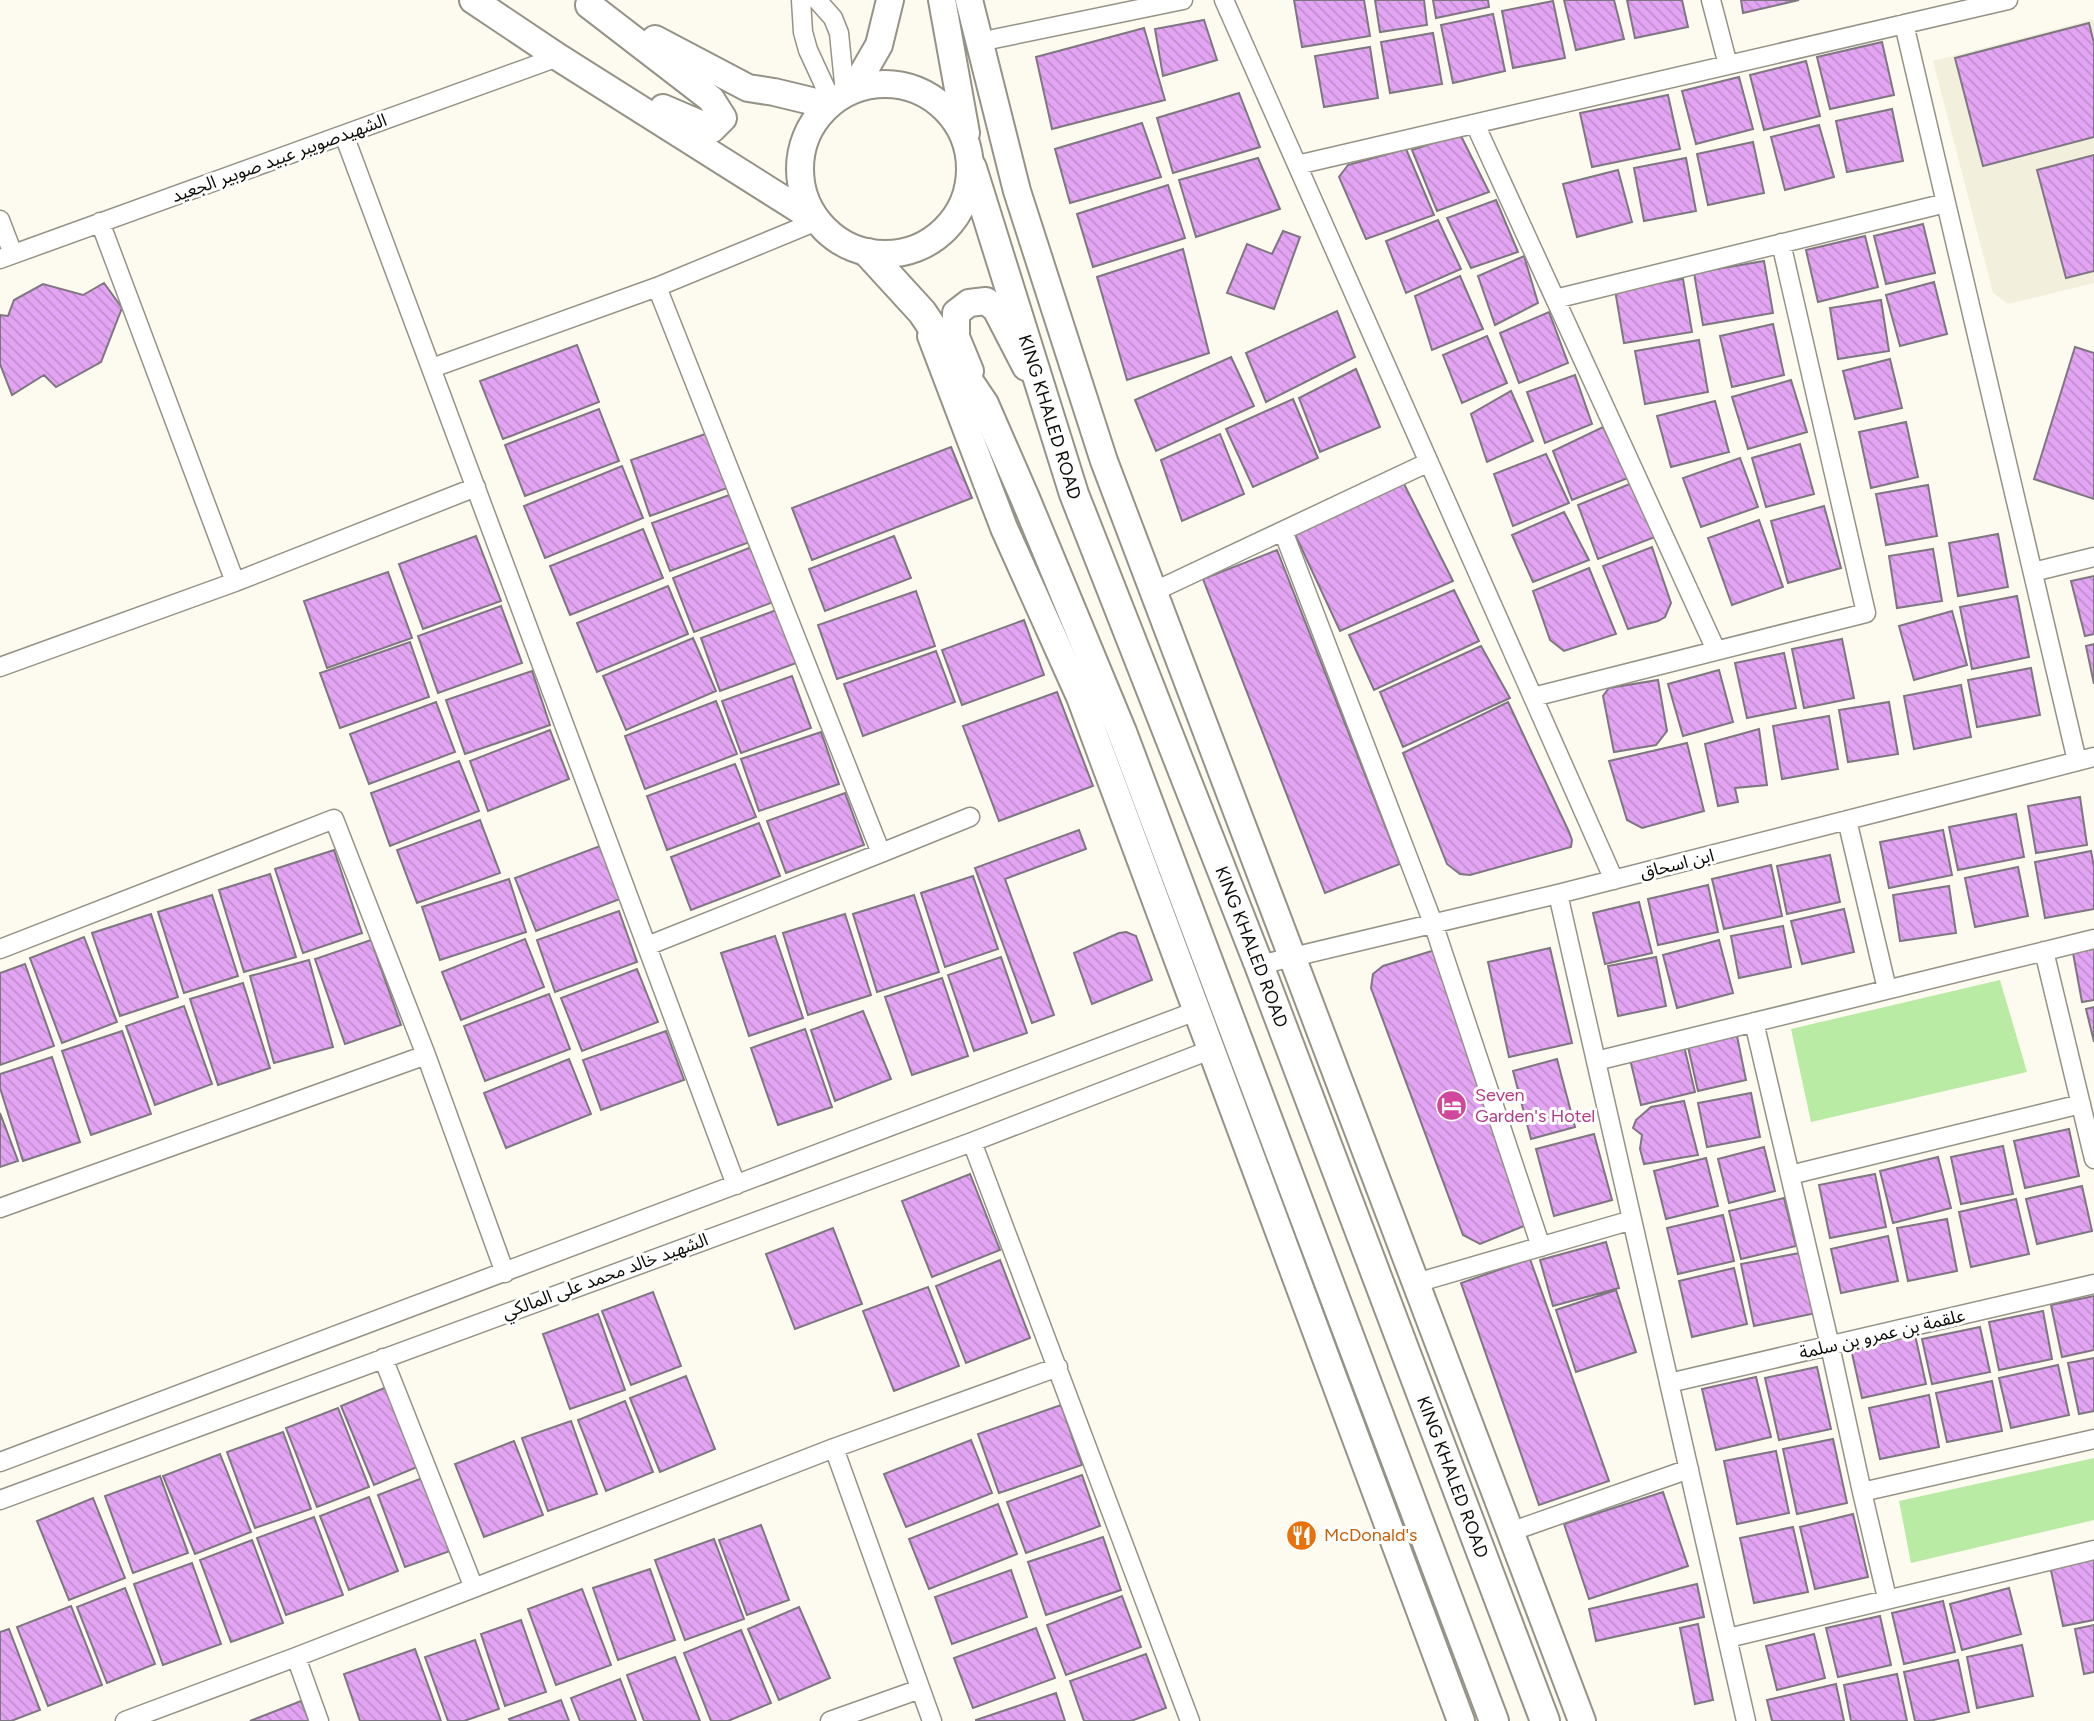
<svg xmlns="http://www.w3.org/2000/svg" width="2094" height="1721" viewBox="0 0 2094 1721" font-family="Figtree,'Noto Sans Arabic',sans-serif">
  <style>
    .built { fill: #f2efdd }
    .park { fill: #b9eba4 }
    .building { fill: url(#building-back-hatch); stroke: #7e7680; stroke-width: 2 }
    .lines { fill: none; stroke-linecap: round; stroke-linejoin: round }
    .street-casing { stroke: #959388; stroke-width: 21 }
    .secondary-casing { stroke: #959388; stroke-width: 30 }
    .primary-casing { stroke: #959388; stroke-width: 32 }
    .street { stroke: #fff; stroke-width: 18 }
    .secondary { stroke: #fff; stroke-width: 26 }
    .primary { stroke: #fff; stroke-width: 28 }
    .labels { text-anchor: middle; stroke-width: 6; stroke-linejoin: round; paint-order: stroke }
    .street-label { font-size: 18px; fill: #0c0c08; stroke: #fff }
    .hotel-label { font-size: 18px; fill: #b23c85; stroke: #fff; text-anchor: start }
    .food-label { font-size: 18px; fill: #c56008; stroke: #fff; text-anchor: start }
  </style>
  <defs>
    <pattern id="building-back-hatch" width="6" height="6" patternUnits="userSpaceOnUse" patternTransform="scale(1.75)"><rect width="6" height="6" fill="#e3a5f3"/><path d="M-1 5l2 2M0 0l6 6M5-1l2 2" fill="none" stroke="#c28dcf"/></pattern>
  </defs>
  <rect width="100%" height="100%" fill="#fdfbef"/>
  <path class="built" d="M2094,19V283L2008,304L1993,293L1933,61Z"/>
  <path class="park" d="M2000,980L2027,1072L1811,1122L1791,1029Z
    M2094,1458V1520L1911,1563L1899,1501Z"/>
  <path class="building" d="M1294,0H1364L1370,36L1302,47Z
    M1375,0H1424L1427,25L1380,32Z
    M1433,0H1488L1489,7L1436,18Z
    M1564,0H1614L1624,39L1576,50Z
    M1627,0H1682L1688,27L1635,38Z
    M1741,0H1799L1743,13Z
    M1553,1L1565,58L1513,68L1502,11Z
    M1493,14L1505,71L1453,83L1441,25Z
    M1204,20L1217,60L1163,76L1155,29Z
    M2089,23L2094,43V137L1983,166L1955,58Z
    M1144,28L1165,100L1052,129L1036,57Z
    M1433,33L1442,84L1390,93L1381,42Z
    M1882,42L1894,95L1830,109L1817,57Z
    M1370,47L1378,98L1324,107L1315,56Z
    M1806,61L1820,116L1764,130L1750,75Z
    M1739,77L1753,129L1696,144L1682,91Z
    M1239,93L1260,147L1173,173L1157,118Z
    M1668,95L1680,149L1592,167L1580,113Z
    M1892,109L1903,161L1847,172L1836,121Z
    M1142,123L1161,177L1070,203L1055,149Z
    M1819,125L1834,177L1785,190L1771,137Z
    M1460,134L1489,192L1437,211L1412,150Z
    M1753,142L1764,193L1708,205L1697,154Z
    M1406,149L1434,215L1366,239L1339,177L1348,165Z
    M2094,155V271L2066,278L2037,170Z
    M1258,158L1280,209L1196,237L1179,180Z
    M1686,158L1696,211L1644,221L1634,168Z
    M1618,170L1632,222L1577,237L1563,184Z
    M1168,185L1185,238L1093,267L1077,214Z
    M1496,200L1518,252L1471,268L1447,218Z
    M1438,220L1461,269L1406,293L1386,241Z
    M1923,224L1935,273L1886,284L1874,236Z
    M1283,231L1300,237L1274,309L1227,293L1247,244L1272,254Z
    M1865,236L1878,287L1818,302L1806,250Z
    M1183,249L1209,353L1127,380L1097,277Z
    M1524,256L1538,303L1495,325L1478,276Z
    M1764,261L1773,313L1703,325L1694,273Z
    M1460,276L1483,329L1432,350L1415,296Z
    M1683,279L1692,332L1624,343L1615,290Z
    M1934,282L1947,334L1900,346L1886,295Z
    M104,283L122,308L101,362L56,387L44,375L12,395L0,364V315L8,316L14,300L43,284L83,295Z
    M1881,300L1889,351L1838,359L1830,308Z
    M1337,311L1355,357L1266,402L1246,353Z
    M1549,312L1568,363L1519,383L1500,333Z
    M1773,324L1784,375L1732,387L1720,336Z
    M1487,336L1507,383L1462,403L1443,355Z
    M1699,340L1708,392L1645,404L1635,351Z
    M577,345L599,402L503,439L480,381Z
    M2075,347L2094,353V499L2034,479Z
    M1231,357L1254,406L1156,451L1135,400Z
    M1890,359L1902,408L1855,419L1843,371Z
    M1356,369L1380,427L1320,452L1299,398Z
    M1575,375L1592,424L1545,443L1527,392Z
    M1791,380L1807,432L1748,449L1732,397Z
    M1511,391L1533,441L1487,462L1471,414Z
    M1293,399L1318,458L1253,487L1226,429Z
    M1715,401L1729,452L1671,467L1657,416Z
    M599,409L619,461L525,496L505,445Z
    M1906,422L1918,477L1871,488L1859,432Z
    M1603,427L1628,478L1572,500L1553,451Z
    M708,433L730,487L650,516L631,460Z
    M1220,434L1244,494L1182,521L1161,460Z
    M1800,444L1814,494L1766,507L1752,458Z
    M951,447L972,498L812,560L792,508Z
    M1546,454L1569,503L1513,526L1494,474Z
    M1740,458L1758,507L1701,527L1683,478Z
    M622,466L643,518L545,558L524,506Z
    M1402,480L1453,581L1340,631L1293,530Z
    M1632,483L1655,537L1598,559L1578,505Z
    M1928,485L1937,536L1886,545L1876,494Z
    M732,494L750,542L670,571L652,523Z
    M1824,506L1841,568L1788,583L1771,521Z
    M1564,512L1589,560L1533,582L1512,535Z
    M1759,520L1783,587L1732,605L1708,538Z
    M643,529L663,578L570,615L550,566Z
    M1998,534L2008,587L1958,596L1949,543Z
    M476,536L501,601L423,629L399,564Z
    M894,536L911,578L825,611L809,569Z
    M754,546L776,601L694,632L673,578Z
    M1652,547L1671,603L1665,617L1658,621L1628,629L1603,566Z
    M1933,549L1942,601L1897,608L1889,556Z
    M1277,550L1400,864L1325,893L1203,579Z
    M1589,568L1616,634L1564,651L1550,640L1533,591Z
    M388,572L412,638L327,668L304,601Z
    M2094,576V634L2085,636L2071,581Z
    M668,586L688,634L597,672L577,623Z
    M1454,590L1479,641L1374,690L1349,635Z
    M916,591L935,646L837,679L818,625Z
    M2017,596L2029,657L1972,669L1960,607Z
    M501,606L522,663L438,693L418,636Z
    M779,609L799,662L720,691L701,638Z
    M1952,611L1967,665L1914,680L1899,626Z
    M1024,620L1044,675L962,705L942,650Z
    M693,638L716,691L626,730L603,676Z
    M1842,639L1854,698L1804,708L1792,649Z
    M410,642L429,697L340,728L320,673Z
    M2094,644V684L2086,646Z
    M1481,646L1510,698L1403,747L1380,692Z
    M936,651L955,702L863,736L844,684Z
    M1784,653L1796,708L1747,718L1735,663Z
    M2031,668L2040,715L1977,727L1968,680Z
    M1719,670L1733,722L1683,736L1668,684Z
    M532,671L550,725L465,754L446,700Z
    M792,676L811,728L741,753L722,701Z
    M1658,680L1667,731L1656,745L1614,752L1603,696L1609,688Z
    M1961,685L1971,737L1914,749L1904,696Z
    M1057,692L1093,786L999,821L963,726Z
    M716,701L737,754L645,789L625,736Z
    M436,702L455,752L369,784L350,734Z
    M1508,702L1569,832L1572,840L1571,847L1470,875L1460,874L1447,864L1403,753Z
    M1889,702L1898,754L1848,762L1839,710Z
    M1829,716L1838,769L1782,779L1773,726Z
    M1759,729L1767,785L1735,788L1738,802L1718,806L1705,744Z
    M550,730L569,779L488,811L470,761Z
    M821,732L839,784L759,811L741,759Z
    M1687,743L1704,811L1642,828L1627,820L1609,761Z
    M459,761L479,811L390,846L371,793Z
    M735,764L756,817L667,850L647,796Z
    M845,793L864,845L786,873L767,821Z
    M2080,797L2087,845L2036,853L2028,806Z
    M2016,814L2024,857L1958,870L1949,827Z
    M480,820L500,873L417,903L397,850Z
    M759,823L780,876L691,910L671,857Z
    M1079,830L1086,849L1005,879L1054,1015L1032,1023L975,868Z
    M1943,830L1952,875L1889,888L1880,842Z
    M600,846L620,899L536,931L515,878Z
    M334,850L362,933L303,953L275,869Z
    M2091,851L2094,867V909L2045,918L2035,862Z
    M1830,855L1840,902L1787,914L1777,866Z
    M1771,865L1782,916L1724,929L1712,879Z
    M2018,867L2028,916L1975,927L1965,878Z
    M270,874L296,957L244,972L219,890Z
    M973,876L998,949L945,967L921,893Z
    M509,879L526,932L440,960L422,907Z
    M1708,885L1718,932L1658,945L1648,899Z
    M1949,886L1956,933L1900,941L1893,895Z
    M212,895L238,976L184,993L158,912Z
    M914,895L939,972L877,992L853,914Z
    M1639,902L1652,953L1605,964L1593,913Z
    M1844,909L1854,952L1802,964L1791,921Z
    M619,911L637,962L555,992L537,940Z
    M151,914L178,997L120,1016L92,933Z
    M845,914L871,995L808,1015L783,933Z
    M1783,926L1791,967L1739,978L1731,936Z
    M1126,932L1136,936L1152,980L1092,1004L1074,953L1119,933Z
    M775,936L803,1018L749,1036L721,953Z
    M84,937L117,1022L62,1043L30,958Z
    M525,939L544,987L461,1020L442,972Z
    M371,940L401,1025L345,1044L315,959Z
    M1719,940L1733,993L1677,1008L1663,955Z
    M1550,948L1572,1043L1509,1057L1488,962Z
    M2094,949V1000L2082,1002L2073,953Z
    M1435,950L1531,1223L1480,1244L1463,1235L1371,988L1373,974L1383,966Z
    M1001,957L1027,1033L974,1051L948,975Z
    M1656,957L1666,1006L1618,1016L1608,966Z
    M309,960L333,1047L274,1063L250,976Z
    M25,964L54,1046L0,1065V973Z
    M637,969L658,1022L582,1051L561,998Z
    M942,978L968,1056L912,1075L885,997Z
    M243,983L270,1068L218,1085L190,999Z
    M549,994L570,1049L485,1081L464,1026Z
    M184,1006L212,1084L155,1105L126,1026Z
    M2094,1007V1042L2086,1009Z
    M863,1011L891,1079L835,1101L811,1030Z
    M805,1029L832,1107L778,1125L751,1048Z
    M122,1031L151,1114L91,1135L62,1051Z
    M666,1031L684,1080L601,1110L583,1060Z
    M1737,1036L1746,1080L1698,1091L1688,1047Z
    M1684,1046L1695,1092L1641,1105L1630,1059Z
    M52,1057L80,1142L23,1161L0,1088V1074Z
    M569,1059L591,1114L506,1148L484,1093Z
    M1557,1059L1575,1127L1531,1139L1513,1071Z
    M1751,1093L1760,1137L1707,1147L1698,1103Z
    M1684,1101L1698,1155L1644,1164L1640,1149L1642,1135L1633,1128L1636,1120L1651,1107Z
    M0,1113L18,1161L0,1167Z
    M2069,1129L2079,1176L2025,1188L2014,1141Z
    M1594,1134L1612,1200L1554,1216L1536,1149Z
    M2003,1146L2013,1194L1961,1204L1951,1157Z
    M1764,1147L1775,1191L1729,1203L1718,1159Z
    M1938,1157L1951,1208L1893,1223L1880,1171Z
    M1706,1158L1718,1206L1666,1219L1654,1171Z
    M970,1174L1000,1250L932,1277L902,1201Z
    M1875,1174L1886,1227L1830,1238L1819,1185Z
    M2082,1186L2092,1231L2037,1244L2026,1199Z
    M1784,1198L1796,1246L1741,1259L1729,1211Z
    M2016,1199L2029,1254L1971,1267L1959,1212Z
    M1723,1215L1734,1261L1678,1274L1667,1228Z
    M1947,1219L1957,1271L1908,1281L1897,1228Z
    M833,1228L862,1304L795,1329L766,1254Z
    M1888,1236L1898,1281L1841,1293L1831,1249Z
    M1606,1242L1619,1288L1553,1306L1540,1260Z
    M1805,1252L1816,1313L1754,1326L1741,1264Z
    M1530,1259L1609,1481L1539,1505L1461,1283Z
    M1000,1260L1030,1338L966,1363L936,1286Z
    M1734,1268L1747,1324L1692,1337L1679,1281Z
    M928,1287L959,1366L894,1391L863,1311Z
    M1616,1290L1636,1352L1576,1372L1556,1310Z
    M653,1292L681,1366L631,1385L602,1311Z
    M2094,1296V1350L2062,1357L2051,1305Z
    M2043,1311L2052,1359L1999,1370L1989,1322Z
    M598,1314L625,1390L570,1409L543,1334Z
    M1980,1327L1990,1372L1932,1384L1922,1339Z
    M1915,1335L1926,1384L1862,1398L1851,1349Z
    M2094,1358V1411L2079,1414L2068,1363Z
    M2058,1365L2069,1415L2011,1428L1999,1378Z
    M1817,1367L1831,1429L1779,1440L1765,1378Z
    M686,1376L715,1449L660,1472L630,1398Z
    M1756,1377L1771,1437L1716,1450L1702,1389Z
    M1992,1381L2002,1431L1947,1442L1936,1393Z
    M389,1386L422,1465L374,1485L341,1406Z
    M1929,1395L1939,1447L1880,1459L1869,1408Z
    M625,1401L653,1472L606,1491L578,1420Z
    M1061,1405L1082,1465L999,1493L978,1434Z
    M338,1408L369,1487L317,1507L286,1428Z
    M571,1421L597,1494L548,1511L522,1438Z
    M283,1432L311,1509L255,1528L227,1452Z
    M1833,1439L1847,1503L1797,1514L1783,1449Z
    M971,1440L992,1493L906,1527L884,1474Z
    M514,1441L543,1515L484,1537L455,1464Z
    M1776,1451L1789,1513L1737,1524L1724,1461Z
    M220,1454L251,1532L195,1554L163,1476Z
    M1082,1475L1100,1526L1026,1553L1007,1502Z
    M160,1476L188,1553L133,1573L105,1496Z
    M425,1477L453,1550L405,1567L378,1495Z
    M1663,1492L1688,1566L1589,1599L1564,1524Z
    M369,1497L398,1571L349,1590L320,1516Z
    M93,1498L125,1578L69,1600L37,1521Z
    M998,1504L1017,1554L929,1589L909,1539Z
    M1853,1514L1868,1577L1815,1589L1800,1527Z
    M314,1517L343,1595L286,1615L257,1538Z
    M761,1525L789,1600L747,1615L719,1540Z
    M1793,1527L1808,1592L1754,1603L1740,1538Z
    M1103,1537L1121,1590L1046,1615L1028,1562Z
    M714,1539L744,1619L685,1640L655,1560Z
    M252,1540L283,1623L231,1642L200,1560Z
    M2094,1557V1620L2063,1626L2050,1566Z
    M192,1563L221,1644L163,1665L134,1584Z
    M650,1569L675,1640L618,1660L593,1588Z
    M1011,1570L1027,1617L952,1644L935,1597Z
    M1697,1584L1704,1617L1596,1641L1589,1609Z
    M125,1588L155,1664L107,1683L77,1607Z
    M2009,1588L2021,1634L1962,1650L1950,1604Z
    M582,1589L611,1665L556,1685L528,1609Z
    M1122,1596L1141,1647L1066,1675L1047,1625Z
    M1943,1601L1955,1652L1904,1664L1892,1613Z
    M71,1606L102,1685L48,1706L17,1627Z
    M799,1607L830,1678L779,1700L748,1629Z
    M1880,1616L1891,1665L1838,1677L1826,1628Z
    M521,1620L546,1692L505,1706L481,1634Z
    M1698,1624L1713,1700L1695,1704L1680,1628Z
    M2094,1625V1672L2084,1674L2075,1629Z
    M1036,1628L1055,1678L973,1708L954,1658Z
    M9,1629L40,1710L11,1721H0V1632Z
    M741,1630L771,1703L728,1721H711L684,1653Z
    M1814,1634L1825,1678L1777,1690L1766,1646Z
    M475,1640L499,1709L464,1721H448L425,1657Z
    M2022,1645L2033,1696L1977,1708L1967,1657Z
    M415,1649L441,1721H360L344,1674Z
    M1146,1654L1166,1708L1131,1721H1084L1070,1681Z
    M675,1657L700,1721H644L627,1675Z
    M1958,1660L1969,1712L1929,1721H1915L1904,1672Z
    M1897,1674L1907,1721H1851L1844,1685Z
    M620,1679L636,1721H580L571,1698Z
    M1836,1684L1844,1721H1772L1767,1700Z
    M1056,1693L1065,1721H976V1720Z
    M561,1700L569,1721H510L509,1719Z
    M301,1701L309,1721H250Z"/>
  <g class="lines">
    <defs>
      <path id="street" d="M801,0L803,32L808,50L832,102
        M817,0L833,18L839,33L845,93
        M1224,0L1614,880
        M1711,0L1728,65
        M1904,24L2077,761
        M979,42L1183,0
        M1475,124L1716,650
        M344,135L736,1185
        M1297,165L2008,0
        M0,220L13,254
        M100,222L235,582
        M0,259L558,57
        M657,287L881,853L970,817
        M1555,299L1946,203
        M432,368L657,287L817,221
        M1283,531L1433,923L1541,1247
        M2033,572L2094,557
        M1153,592L1429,462
        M0,667L235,582L476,487
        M1533,697L1866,613L1781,243
        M1847,820L1887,989
        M1558,894L1746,1721
        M647,946L881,853
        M0,949L334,819L426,1055L505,1273
        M2044,951L2094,1159
        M1259,965L1558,894L2094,757
        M1754,1022L1830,1346L1862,1492L1887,1598
        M1596,1061L2094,939
        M972,1142L1190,1721
        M1790,1175L2081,1104
        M0,1208L426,1055
        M1416,1283L1632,1220
        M383,1358L474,1588
        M1669,1383L2094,1284
        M834,1448L932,1721
        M0,1462L1196,1011
        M1862,1492L2094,1439
        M0,1500L972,1142L1210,1050
        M1510,1532L1689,1469
        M1728,1638L2094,1550
        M296,1657L319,1721
        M125,1721L296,1657L834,1448L1058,1367
        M830,1721L920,1689"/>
      <path id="secondary" d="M473,0L558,57L816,220
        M942,0L966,133
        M969,0L1017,191L1104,461L1582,1721
        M589,5L711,99L723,118L712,129L663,108
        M655,39L748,88L774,92L828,105
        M800 169a85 85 0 1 1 170 0a85 85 0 1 1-170 0Z
        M853,90L879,45L890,0
        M931,336L1004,528L1080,697L1461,1721
        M970,371L956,337V313L969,303L986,301L996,309L1026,367"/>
      <g id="primary">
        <path id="s1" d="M972,168L1074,494L1259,965L1545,1721"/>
        <path d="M868,253L922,312L984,404L1025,498L1122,732L1494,1721"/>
      </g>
    </defs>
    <use href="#street" class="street-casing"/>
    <use href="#secondary" class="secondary-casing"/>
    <use href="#primary" class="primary-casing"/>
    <use href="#street" class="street"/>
    <use href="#secondary" class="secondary"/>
    <use href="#primary" class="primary"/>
  </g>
  <defs>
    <symbol id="hotel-disc" viewBox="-11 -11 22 22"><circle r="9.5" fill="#d1479c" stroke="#fff"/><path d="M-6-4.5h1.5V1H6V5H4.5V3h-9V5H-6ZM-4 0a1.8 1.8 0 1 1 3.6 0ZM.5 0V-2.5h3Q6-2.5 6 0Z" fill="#fff"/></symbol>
    <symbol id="restaurant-disc" viewBox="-11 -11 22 22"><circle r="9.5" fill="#e8710a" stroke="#fff"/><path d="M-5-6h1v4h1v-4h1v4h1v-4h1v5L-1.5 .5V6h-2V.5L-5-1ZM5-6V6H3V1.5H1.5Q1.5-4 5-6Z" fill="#fff"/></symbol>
  </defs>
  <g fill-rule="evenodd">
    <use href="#hotel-disc" x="1434" y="1088" width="35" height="35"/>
    <use href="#restaurant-disc" x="1284" y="1518" width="35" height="35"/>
  </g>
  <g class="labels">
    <g class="street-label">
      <text transform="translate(279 158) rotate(-20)" y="6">الشهيدصويبر عبيد صوبير الجعيد</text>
      <text dy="6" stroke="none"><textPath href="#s1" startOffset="261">KING KHALED ROAD</textPath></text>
      <text transform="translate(1677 864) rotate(-14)" y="6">ابن اسحاق</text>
      <text dy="6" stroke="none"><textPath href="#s1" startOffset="828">KING KHALED ROAD</textPath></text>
      <text transform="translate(605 1276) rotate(-20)" y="6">الشهيد خالد محمد على المالكي</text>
      <text transform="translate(1882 1334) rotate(-13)" y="6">علقمة بن عمرو بن سلمة</text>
      <text dy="6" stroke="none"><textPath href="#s1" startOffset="1395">KING KHALED ROAD</textPath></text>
    </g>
    <g class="hotel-label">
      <text x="1475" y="1101">Seven<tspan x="1475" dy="21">Garden's Hotel</tspan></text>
    </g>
    <g class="food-label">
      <text x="1324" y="1541">McDonald's</text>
    </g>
  </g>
</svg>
